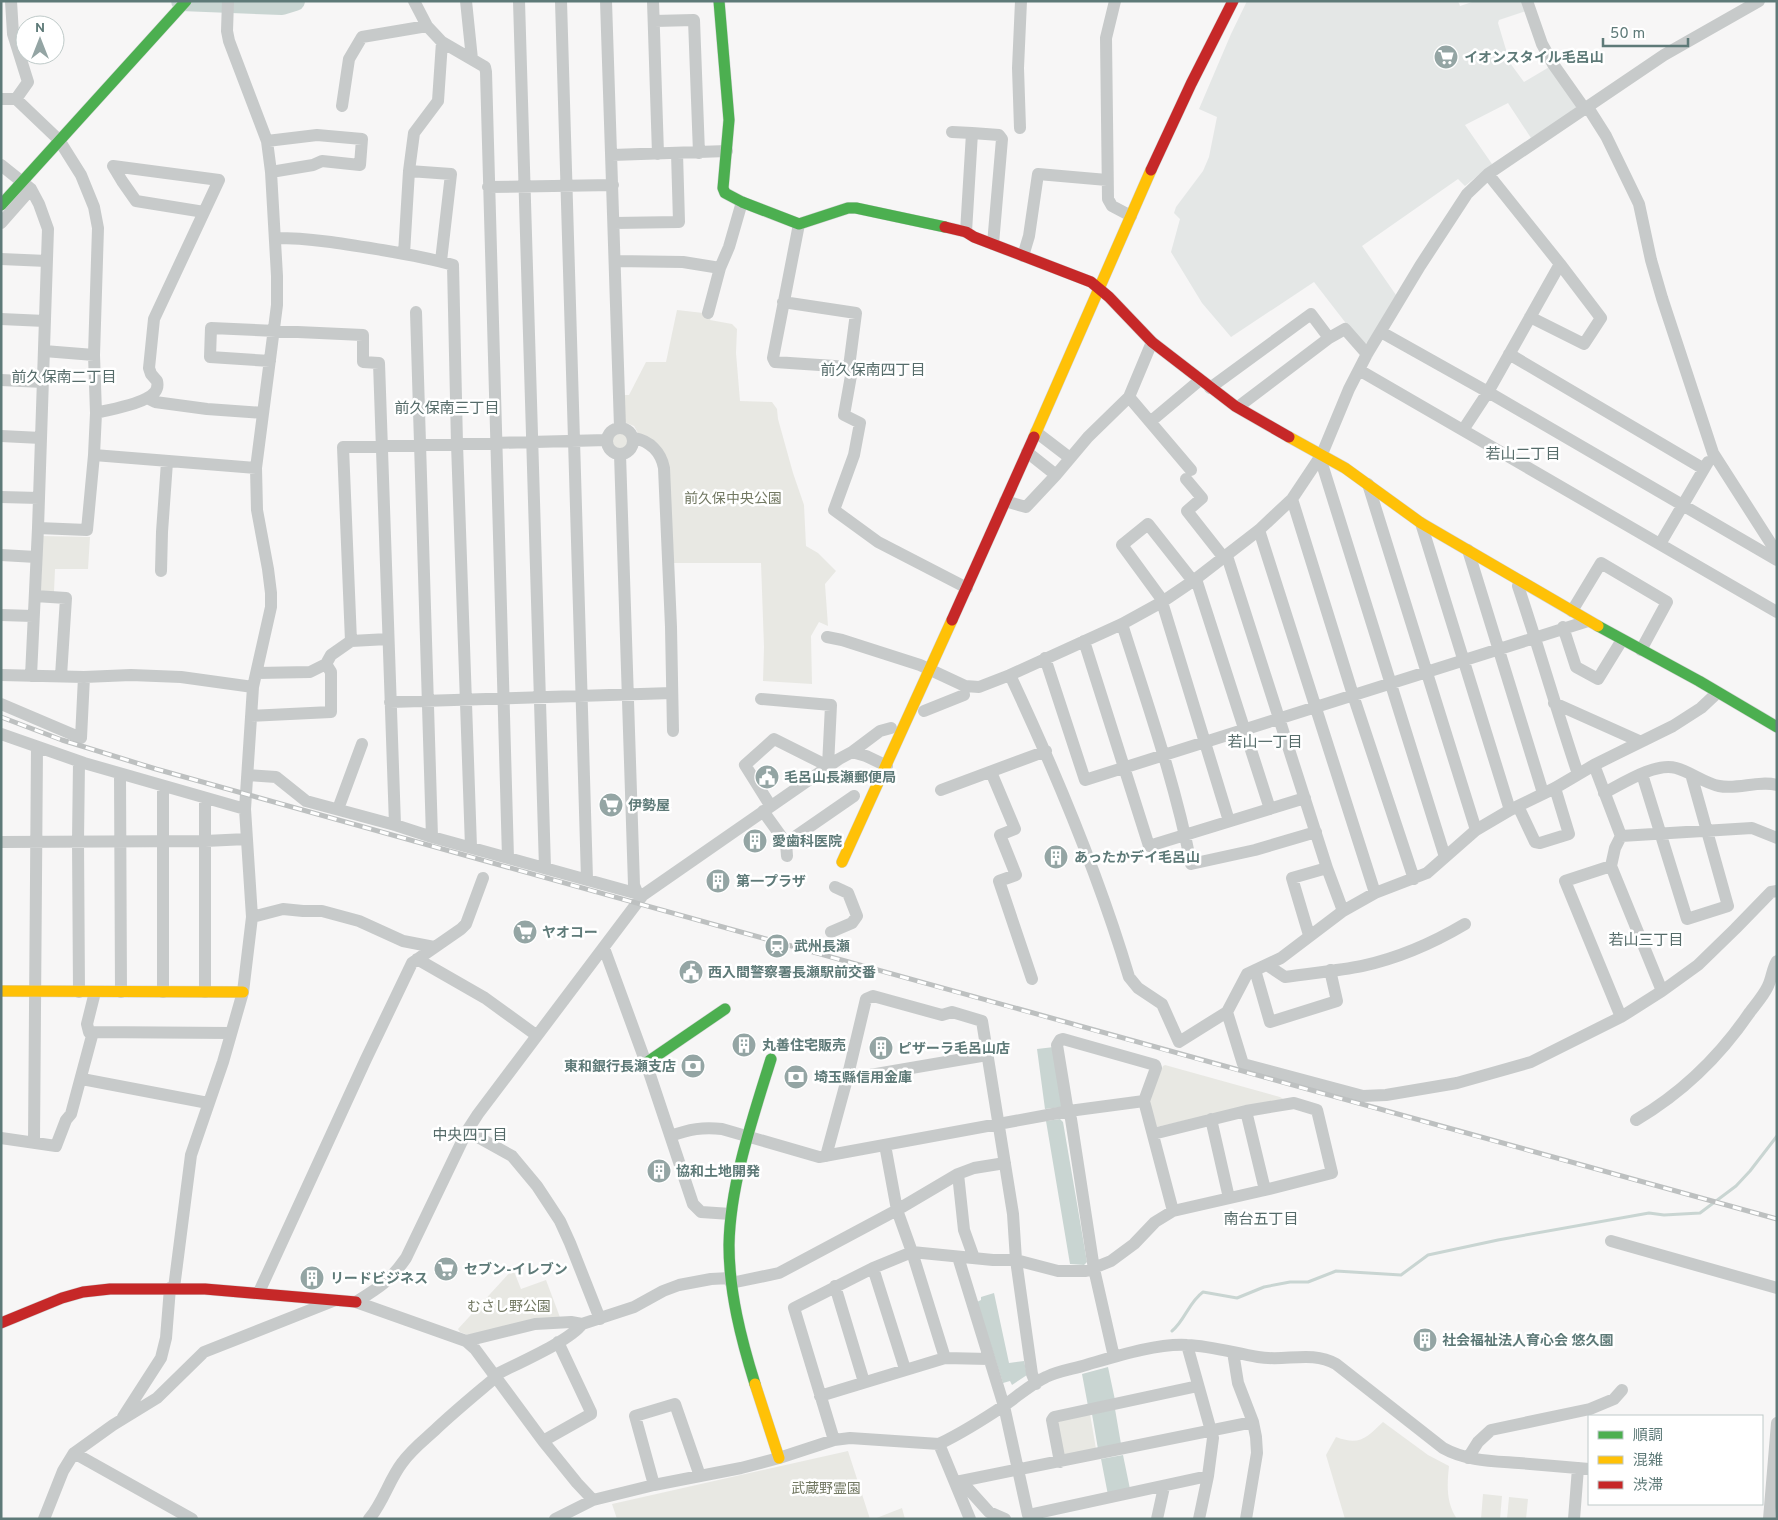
<svg xmlns="http://www.w3.org/2000/svg" width="1778" height="1520" viewBox="0 0 1778 1520" font-family="Overpass,'Noto Sans JP',sans-serif">
  <style>
    .built { fill: #e4e7e6 }
    .green { fill: #e8e8e3 }
    .water { fill: #c9d5d2 }
    .lines { fill: none; stroke-linecap: round; stroke-linejoin: round }
    .stream { stroke: #c9d5d2; stroke-width: 3 }
    .river { stroke: #c9d5d2; stroke-width: 20 }
    .fast-casing { stroke: #d1d3d3; stroke-width: 12 }
    .slow-casing { stroke: #d1d3d3; stroke-width: 12 }
    .jam-casing { stroke: #d1d3d3; stroke-width: 12 }
    .street { stroke: #c7caca; stroke-width: 12 }
    .fast { stroke: #4caf50; stroke-width: 11 }
    .slow { stroke: #ffc107; stroke-width: 11 }
    .jam { stroke: #c62828; stroke-width: 11 }
    .rail-casing { stroke: #bdc0c0; stroke-width: 5 }
    .rail { stroke: #fff; stroke-width: 3; stroke-dasharray: 9; stroke-linecap: butt }
    .labels { text-anchor: middle; stroke-width: 5; stroke-linejoin: round; paint-order: stroke }
    .poi-label { font-size: 14px; font-weight: bold; fill: #5e7a78; stroke: #fff; text-anchor: start }
    .park-label { font-size: 14px; fill: #727862; stroke: #fff }
    .neighbourhood-label { font-size: 15px; fill: #556b69; stroke: #fff }
  </style>
  <rect width="100%" height="100%" fill="#f7f6f6"/>
  <path class="built" d="M1247,1H1458L1460,6L1475,1H1523L1526,11L1499,20L1498,23L1510,63L1524,82L1551,66L1577,108L1531,138L1508,103L1465,125L1492,164L1465,186L1458,179L1362,246L1396,295L1369,342L1362,344L1314,282L1231,337L1202,303L1171,252L1180,219L1174,213L1176,207L1203,171L1209,157L1217,117L1199,109L1231,34Z"/>
  <path class="green" d="M677,310L712,314L710,320L732,324L737,329L736,353L740,401L772,402L777,409L778,419L793,473L804,505L806,546L818,553L836,571L825,584L828,626L819,622L811,636L812,684L763,681L764,647L761,563H672L667,462L639,435L634,426L624,422L623,395H629L646,362H666Z
    M612 441a8 8 0 1 1 16 0a8 8 0 1 1-16 0Z
    M42,536L90,537L88,569H55L54,592L41,591Z
    M1165,1065L1280,1097L1283,1099L1156,1127L1149,1099L1163,1066Z
    M513,1269L521,1289L546,1280L561,1320L468,1335L460,1332L458,1329Z
    M1090,1414L1096,1449L1064,1456L1056,1421Z
    M1383,1422L1428,1455L1449,1466C1447,1485 1446,1503 1457,1519H1345L1326,1455L1336,1437C1360,1446 1366,1438 1383,1422Z
    M848,1451L870,1519H617L612,1504Z
    M1483,1494L1502,1496L1500,1519H1481Z
    M1509,1497L1528,1499L1526,1519H1507Z
    M902,1508L905,1519H874Z"/>
  <path class="water" d="M1054,1047L1062,1107L1045,1109L1037,1049Z
    M1060,1119L1063,1122L1087,1262L1084,1265L1070,1264L1046,1121Z
    M994,1293L1009,1363L1024,1361L1027,1375L1012,1385L1010,1381L1003,1383L977,1302L981,1300V1297Z
    M1108,1367L1115,1400L1088,1406L1082,1374Z
    M1115,1409L1121,1444L1098,1449L1092,1414Z
    M1123,1455L1130,1489L1108,1495L1101,1459Z"/>
  <g class="lines">
    <path class="stream" d="M1172,1331C1185,1320 1189,1302 1203,1292L1237,1298L1264,1287L1290,1282H1308L1336,1271L1401,1275L1428,1255L1498,1240L1649,1213L1664,1215L1700,1213L1736,1186L1750,1171L1777,1136"/>
    <path class="river" d="M181,1L282,5L295,1"/>
    <defs>
      <path id="fast" d="M719,1L729,120L723,188L725,193L742,202L799,224L848,208H856L945,227
        M1,205L186,1
        M1598,626L1699,681L1777,727
        M646,1063L725,1009
        M755,1384C741,1339 729,1292 729,1245C730,1184 753,1117 771,1059"/>
      <path id="slow" d="M1034,437L1151,170
        M1289,437L1345,468L1421,523L1598,626
        M842,862L952,620
        M1,991L243,992
        M755,1384L779,1458"/>
      <path id="jam" d="M1151,170L1191,84L1233,1
        M945,227L966,232L974,237L1091,282L1109,297L1152,342L1235,406L1289,437
        M952,620L1034,437
        M1,1323L62,1298L83,1292L110,1289H205L356,1302"/>
    </defs>
    <use href="#fast" class="fast-casing"/>
    <use href="#slow" class="slow-casing"/>
    <use href="#jam" class="jam-casing"/>
    <path class="street" d="M11,1L13,34L28,82L16,99
      M414,1L427,26L442,42L485,67L486,72L508,858
      M466,1L472,59
      M519,1L545,868
      M561,1L587,879
      M606,1L620,427
      M653,1L658,154
      M1115,1L1106,38L1108,199L1112,206L1131,216
      M1527,1L1542,44L1553,64L1584,108
      M654,21L694,20L699,153
      M1,99H16L59,140L81,175L94,207L98,228L94,355
      M342,106L349,59L362,37L427,26
      M1587,106L1606,136L1639,204L1651,260L1662,298L1713,453L1777,553
      M1020,128L1018,68L1021,1
      M952,132L972,133
      M267,141L317,135L362,139L360,165L322,161L313,165L271,172
      M612,155L727,151
      M1,165L31,189L39,204L48,229L38,528L31,676
      M409,171L451,174L441,261
      M1488,174L1560,264L1601,318L1584,344L1530,317
      M488,187L613,185
      M1,223L31,189
      M614,223L679,222L677,153
      M799,224L773,358L775,362L849,367
      M966,232L972,133L999,135L1002,139L993,244
      M275,238C312,238 346,244 382,250C406,254 430,258 453,265L457,444L471,847
      M404,254L409,171L414,133L438,101L442,42
      M1023,256L1029,236L1038,174L1107,180
      M1,259L47,261
      M615,261L683,262L720,268
      M783,302L856,313L849,367L852,370L844,415L860,423L854,455L834,510L878,542L967,588
      M416,312L432,837
      M708,313L720,268L729,247L742,202
      M1,319L45,321
      M1381,332L1488,392L1777,560
      M1329,338L1345,329L1367,354
      M1509,354L1704,469
      M270,361L210,357L211,328L363,335V362L379,363L395,825
      M1359,370L1777,612
      M1,380L43,382
      M1210,388L1311,314L1329,338L1238,407
      M1129,397L1191,470
      M147,398L155,402L207,409L263,413
      M96,413C111,409 145,404 155,392C158,388 158,385 157,381L151,374L149,368L154,319L219,180L113,166L122,181L136,201L204,212
      M1150,422L1200,380
      M607 441a13 13 0 1 1 26 0a13 13 0 1 1-26 0Z
      M1463,430L1488,392L1560,264
      M1036,432L1070,458
      M1,436L41,438
      M634,438C650,441 661,452 664,468L671,627L673,731
      M1027,452L1056,475
      M620,454L634,885L637,892
      M1322,454L1323,467L1445,857
      M94,455L256,468
      M1186,479L1202,498L1187,511L1224,558
      M1368,484L1476,830
      M1,497L39,498
      M1292,499L1353,695L1414,879
      M1005,501L1026,507L1056,475L1088,437L1129,397L1152,342
      M1421,523L1510,810
      M38,528L87,530L94,455L96,413L94,355L44,351
      M1259,530L1375,893
      M1660,544L1708,462
      M1468,550L1543,793
      M1,555L36,557
      M1227,556L1327,868L1343,911
      M161,571L162,532L167,462
      M1196,579L1270,809
      M1520,581L1518,586C1539,648 1557,712 1578,774
      M35,596L66,598L61,676
      M1163,601L1122,545L1148,524L1193,581
      M1162,602L1229,821
      M1572,611L1601,563L1667,602L1641,650
      M1,615L33,616
      M1122,624C1147,703 1175,782 1191,864L1255,850L1316,832
      M1563,627L1576,667L1598,679L1622,640
      M827,637L842,640L920,665L965,686L979,687L1010,675L1122,624L1162,602L1193,581L1259,530L1292,499L1322,454L1349,389L1367,354L1420,266L1467,194L1488,174L1664,55L1759,1
      M351,641L343,447L607,440
      M1084,641L1149,846L1305,798
      M1045,658L1085,780L1588,621
      M257,673L310,672L326,664L331,655L351,641L388,639
      M1,675L84,677L131,675L181,677L253,687
      M1010,675C1056,773 1098,873 1129,977L1138,988L1162,1004L1179,1042L1227,1012
      M1717,693L1701,708L1673,726L1594,765L1555,788L1510,810L1476,830L1427,873L1375,893L1343,911L1281,958L1247,974L1227,1012L1243,1064L1363,1096L1386,1095L1457,1083L1531,1062L1621,1017L1662,991L1698,965L1735,929L1771,892L1777,891
      M761,699L831,705L828,766L774,739L745,765L770,805
      M390,702L672,693
      M1554,703L1639,741
      M1,704L81,738L84,677
      M924,711L964,695
      M251,716L331,712V672L326,664
      M1,734L84,763L245,809
      M852,752L880,731L891,728
      M1594,765L1621,836L1615,848L1611,866L1662,991
      M991,772L1015,829L1000,835L1016,875L999,881L1032,979
      M120,774L121,992
      M1642,774L1687,919L1728,906L1691,774
      M248,775L276,777L306,801L395,825L432,837L642,895
      M941,790L1046,751
      M1604,793C1622,784 1655,762 1676,768C1691,772 1704,783 1719,786C1738,790 1758,780 1777,785
      M205,798V992
      M1518,806L1535,842L1540,843L1569,834L1555,788
      M338,809L362,744
      M763,811L786,843L854,796
      M1621,836L1752,828L1777,838
      M1,842L205,841L247,839
      M786,843L787,856
      M1611,866L1565,881L1621,1017
      M252,917L283,909L303,911H322L359,921L403,941L434,947
      M831,932L852,923L857,916L848,893L835,887
      M1309,935L1292,878L1327,868
      M604,948L646,1063L693,1204L701,1212L731,1214
      M417,959L485,998L536,1035
      M1267,965L1285,977C1311,973 1337,971 1362,966C1399,958 1433,943 1465,924
      M1255,970L1270,1022L1337,1001L1330,970
      M79,992L78,841L79,762
      M95,992L87,1024L89,1032L231,1033
      M163,992V786
      M82,1079L208,1103
      M847,1079L987,1055
      M1246,1111L1265,1190
      M1211,1119L1229,1198
      M1636,1120C1682,1093 1720,1056 1750,1012C1756,1004 1764,995 1768,986C1772,978 1772,969 1777,961
      M467,1131L512,1156L537,1186L560,1221L570,1243L600,1319
      M671,1136C689,1129 703,1127 722,1129L819,1157L1069,1111L1144,1101
      M1,1138L56,1146L66,1120L71,1114L93,1032
      M34,1142L37,747
      M885,1145L897,1210L912,1252L945,1358
      M826,1156L847,1079L866,999L873,996L942,1015L952,1012L982,1021L1013,1214L1016,1260L1032,1374L1036,1384
      M958,1174L964,1230L974,1258
      M1611,1241L1777,1288
      M958,1257L1004,1406L1028,1515L1208,1476
      M873,1268L905,1369
      M731,1283L779,1273L897,1210L958,1174L974,1168L1005,1163
      M835,1286L864,1382
      M174,1288L191,1155L223,1062L243,992L252,917L245,809L253,687L271,607V593L268,569L257,510L256,468L277,305V276L271,172L267,141L229,41L227,31L228,1
      M259,1292L366,1059L412,963L461,929L466,924L483,878
      M356,1302C380,1287 390,1281 406,1258L467,1131L478,1114L643,895L839,759L852,752L866,756L887,766
      M356,1302L466,1341L475,1349L543,1441L577,1483L593,1500
      M466,1341L535,1324L571,1322L582,1324L634,1307L663,1291L679,1285L711,1279L730,1278
      M1187,1345L1213,1438L1208,1476L1199,1519
      M1233,1352L1238,1383L1253,1422L1256,1437L1257,1453L1246,1519
      M1114,1357L1094,1269L1071,1119L1067,1106L1057,1045L1060,1040L1063,1039L1155,1065L1156,1068L1144,1101L1173,1211
      M495,1375C516,1364 570,1341 582,1324
      M820,1396L945,1358L989,1359
      M123,1417L161,1358L166,1338L170,1288
      M834,1440L794,1308L873,1268L912,1252L993,1260H1016L1058,1271H1086L1111,1261L1134,1244L1155,1222L1173,1211L1265,1190L1332,1173L1317,1110L1294,1103L1246,1111L1153,1134
      M543,1441L591,1414V1412L558,1342
      M939,1444L970,1519
      M74,1453L192,1519
      M1468,1458L1478,1442L1491,1430L1590,1409L1614,1399L1622,1390
      M1060,1462L1052,1420L1054,1417L1198,1386
      M956,1482L1253,1422
      M962,1482L989,1512L1005,1519
      M654,1485L635,1416L675,1404L700,1476
      M44,1519L63,1471L74,1453L113,1425L157,1398L204,1352L333,1301
      M369,1519C383,1503 389,1480 402,1463C411,1450 424,1440 435,1430C455,1411 476,1394 496,1377
      M555,1519L593,1500L654,1485L741,1468L779,1458L834,1440L850,1438L939,1444C962,1433 984,1419 1005,1405C1018,1396 1031,1384 1046,1377C1058,1371 1073,1369 1086,1365C1114,1357 1158,1343 1187,1345C1211,1346 1234,1353 1258,1357C1285,1362 1311,1350 1336,1364L1443,1448C1466,1461 1493,1461 1519,1463C1542,1465 1566,1467 1589,1469
      M1157,1519L1164,1487
      M1574,1519L1578,1468
      M1769,1519L1777,1423"/>
    <use href="#fast" class="fast"/>
    <use href="#slow" class="slow"/>
    <use href="#jam" class="jam"/>
    <defs>
      <path id="rail" d="M1,717L62,740L156,769C696,920 1236,1070 1777,1219"/>
    </defs>
    <use href="#rail" class="rail-casing"/>
    <use href="#rail" class="rail"/>
  </g>
  <defs>
    <symbol id="supermarket-disc" viewBox="-11 -11 22 22"><circle r="9.5" fill="#94a5a4" stroke="#fff"/><path d="M-6-5.5h2.5l.6 2H6L4.5 2H-2.5L-4.4-4H-6ZM-1.5 3.2a1.3 1.3 0 1 0 .1 0ZM3 3.2a1.3 1.3 0 1 0 .1 0Z" fill="#fff"/></symbol>
    <symbol id="civic-disc" viewBox="-11 -11 22 22"><circle r="9.5" fill="#94a5a4" stroke="#fff"/><path d="M-.6-6.5H3V-4.5H.6V-3L4-1V1h2V6H-6V1h2V-1L-.6-3ZM-1.2 2.5V6h2.4V2.5Z" fill="#fff"/></symbol>
    <symbol id="building-disc" viewBox="-11 -11 22 22"><circle r="9.5" fill="#94a5a4" stroke="#fff"/><path d="M-4-6H4V6H1V3H-1V6H-4ZM-2.5-4.3h1.7v1.8h-1.7ZM.8-4.3h1.7v1.8H.8ZM-2.5-1h1.7V.8h-1.7ZM.8-1h1.7V.8H.8Z" fill="#fff"/></symbol>
    <symbol id="station-disc" viewBox="-11 -11 22 22"><circle r="9.5" fill="#94a5a4" stroke="#fff"/><path d="M-3-6H3Q5-6 5-4V2Q5 4 3 4L4.5 6H3L1.5 4h-3L-3 6H-4.5L-3 4Q-5 4-5 2V-4Q-5-6-3-6ZM-3.5-4v3h7v-3ZM-3.5 1v1.5H-2V1ZM2 1v1.5H3.5V1Z" fill="#fff"/></symbol>
    <symbol id="bank-disc" viewBox="-11 -11 22 22"><circle r="9.5" fill="#94a5a4" stroke="#fff"/><path d="M-6-4H6V4H-6ZM0-2.3a2.3 2.3 0 1 0 0 4.6a2.3 2.3 0 1 0 0-4.6Z" fill="#fff"/></symbol>
  </defs>
  <g fill-rule="evenodd">
    <use href="#supermarket-disc" x="1432" y="43" width="28" height="28"/>
    <use href="#civic-disc" x="753" y="763" width="28" height="28"/>
    <use href="#supermarket-disc" x="597" y="791" width="28" height="28"/>
    <use href="#building-disc" x="741" y="827" width="28" height="28"/>
    <use href="#building-disc" x="1042" y="843" width="28" height="28"/>
    <use href="#building-disc" x="704" y="867" width="28" height="28"/>
    <use href="#supermarket-disc" x="511" y="918" width="28" height="28"/>
    <use href="#station-disc" x="763" y="932" width="28" height="28"/>
    <use href="#civic-disc" x="677" y="958" width="28" height="28"/>
    <use href="#building-disc" x="730" y="1031" width="28" height="28"/>
    <use href="#building-disc" x="867" y="1034" width="28" height="28"/>
    <use href="#bank-disc" x="679" y="1052" width="28" height="28"/>
    <use href="#bank-disc" x="782" y="1063" width="28" height="28"/>
    <use href="#building-disc" x="645" y="1157" width="28" height="28"/>
    <use href="#supermarket-disc" x="432" y="1255" width="28" height="28"/>
    <use href="#building-disc" x="298" y="1264" width="28" height="28"/>
    <use href="#building-disc" x="1411" y="1326" width="28" height="28"/>
  </g>
  <g class="labels">
    <g class="poi-label">
      <text x="1464" y="62">イオンスタイル毛呂山</text>
      <text x="784" y="782">毛呂山長瀬郵便局</text>
      <text x="628" y="810">伊勢屋</text>
      <text x="772" y="846">愛歯科医院</text>
      <text x="1074" y="862">あったかデイ毛呂山</text>
      <text x="736" y="886">第一プラザ</text>
      <text x="542" y="937">ヤオコー</text>
      <text x="794" y="951">武州長瀬</text>
      <text x="708" y="977">西入間警察署長瀬駅前交番</text>
      <text x="762" y="1050">丸善住宅販売</text>
      <text x="898" y="1053">ピザーラ毛呂山店</text>
      <text x="676" y="1071" text-anchor="end">東和銀行長瀬支店</text>
      <text x="814" y="1082">埼玉縣信用金庫</text>
      <text x="676" y="1176">協和土地開発</text>
      <text x="464" y="1274">セブン-イレブン</text>
      <text x="330" y="1283">リードビジネス</text>
      <text x="1442" y="1345">社会福祉法人育心会 悠久園</text>
    </g>
    <g class="park-label">
      <text x="733" y="503">前久保中央公園</text>
      <text x="509" y="1311">むさし野公園</text>
      <text x="826" y="1493">武蔵野霊園</text>
    </g>
    <g class="neighbourhood-label">
      <text x="873" y="375">前久保南四丁目</text>
      <text x="64" y="382">前久保南二丁目</text>
      <text x="447" y="413">前久保南三丁目</text>
      <text x="1523" y="459">若山二丁目</text>
      <text x="1265" y="747">若山一丁目</text>
      <text x="1646" y="945">若山三丁目</text>
      <text x="470" y="1140">中央四丁目</text>
      <text x="1261" y="1224">南台五丁目</text>
    </g>
  </g>
  <rect width="1778" height="1520" fill="none" stroke="#5e7a78" stroke-width="5"/>
  <rect x="1588" y="1415" width="175" height="90" fill="#ffffff" stroke="#bfcac9"/>
  <rect x="1598" y="1431" width="25" height="8" fill="#4caf50" stroke="#bfcac9"/>
  <text x="1633" y="1440" font-size="15" fill="#5e7a78">順調</text>
  <rect x="1598" y="1456" width="25" height="8" fill="#ffc107" stroke="#bfcac9"/>
  <text x="1633" y="1465" font-size="15" fill="#5e7a78">混雑</text>
  <rect x="1598" y="1481" width="25" height="8" fill="#c62828" stroke="#bfcac9"/>
  <text x="1633" y="1490" font-size="15" fill="#5e7a78">渋滞</text>
  <g transform="translate(40 40)"><circle r="24" fill="#ffffff" stroke="#bfcac9"/>
  <path d="M0-4L9 19L0 12L-9 19Z" fill="#94a5a4"/>
  <text y="-8" font-size="14" font-weight="bold" text-anchor="middle" fill="#5e7a78">N</text>
  </g>
  <path d="M1603 38v8h85v-8" fill="none" stroke="#5e7a78" stroke-width="2.5"/>
  <text x="1610" y="38" font-size="15" fill="#5e7a78" stroke="#ffffff" stroke-width="4" paint-order="stroke">50 m</text>
</svg>
